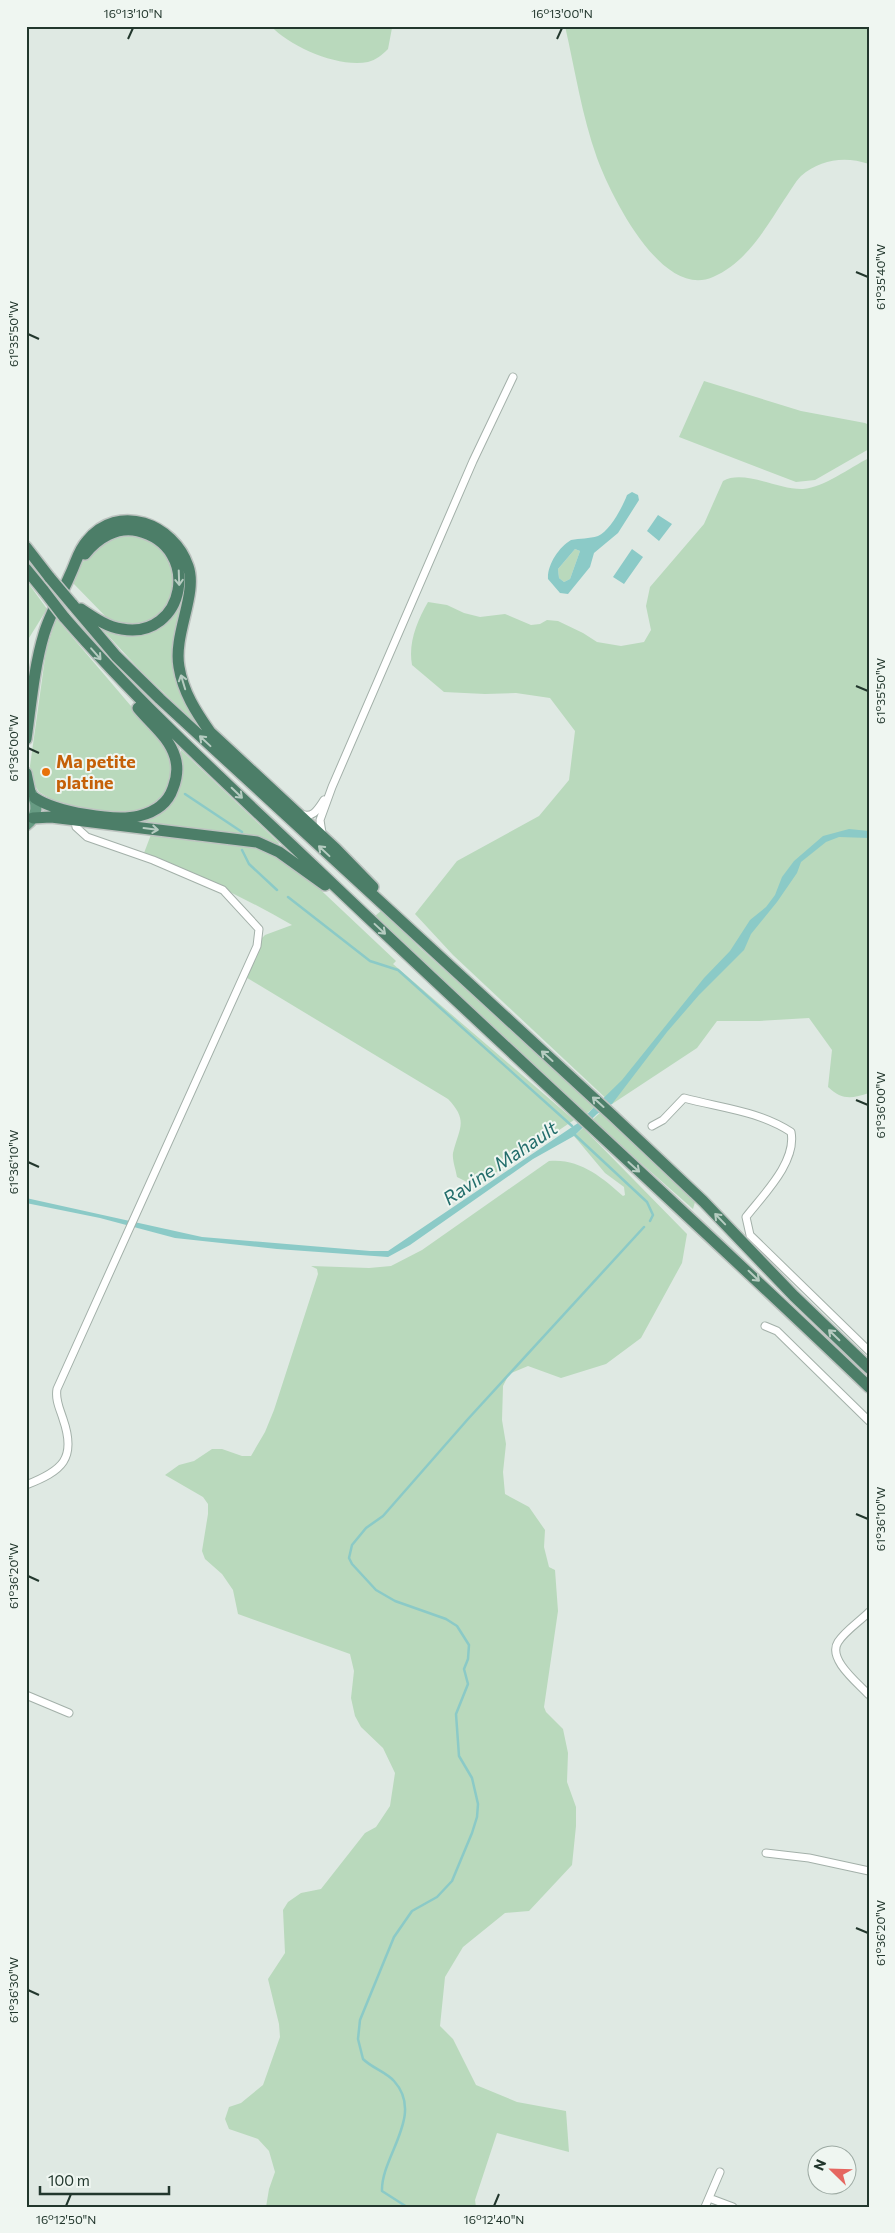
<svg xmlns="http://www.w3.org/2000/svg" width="895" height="2233" viewBox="0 0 895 2233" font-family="Commissioner,sans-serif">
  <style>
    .green { fill: #b9d9bc }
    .water { fill: #8bcac7; fill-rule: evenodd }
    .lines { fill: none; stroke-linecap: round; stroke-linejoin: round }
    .stream { stroke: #8bcac7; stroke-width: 2.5 }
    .minor-casing { stroke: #a3b0a9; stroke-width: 9 }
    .primary-casing { stroke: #bdc3c0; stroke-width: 14 }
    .trunk-casing { stroke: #bdc3c0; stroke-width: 14 }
    .minor { stroke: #fff; stroke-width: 7 }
    .primary { stroke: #679b83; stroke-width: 11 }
    .trunk { stroke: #4c7e68; stroke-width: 11 }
    .trunk-bridge-casing { stroke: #bdc3c0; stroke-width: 14; stroke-linecap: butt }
    .trunk-bridge { stroke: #4c7e68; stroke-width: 11 }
    .oneway { stroke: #b6ccc1 }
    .ticks { fill: none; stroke: #22372d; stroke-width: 2 }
    .food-dot { fill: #e8710a; stroke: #eff6f1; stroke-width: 2 }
    .labels { text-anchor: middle; stroke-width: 4; stroke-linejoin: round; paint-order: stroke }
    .food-label { font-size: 18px; font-weight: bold; fill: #c56008; stroke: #eff6f1; text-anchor: start }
    .water-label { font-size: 19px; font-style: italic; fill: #226d6b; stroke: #eff6f1 }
    .neatline { fill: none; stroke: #22372d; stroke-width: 2 }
    .ticks-label { font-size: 12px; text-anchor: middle; fill: #22372d }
  </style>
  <rect width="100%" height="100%" fill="#dfe9e3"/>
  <path class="green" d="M271,26H392V28L388,49C382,55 376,60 368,62C339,68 290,47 271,26Z
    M565,26H869V164C845,156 821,159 801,176C795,182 789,193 784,200C765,229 747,262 713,277C662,300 611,196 597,158C582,116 575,70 565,26Z
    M704,381L801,411L865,423L869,425V449L815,480L796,482L679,437Z
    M869,458V1093C851,1099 842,1100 828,1087L832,1050L809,1018L759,1021H717L697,1048L612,1104L453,955L415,914L457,861L539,816L569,780L575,731L550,698L516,693L485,694L444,692L412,665C408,643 417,621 428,602L447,605L464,613L480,617L505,614L531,625L540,624L547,620L558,621L583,633L597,642L621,646L644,642L651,630L646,606L650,587L704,524L723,481C744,469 778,490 803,489C825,487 849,468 869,458Z
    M117,533L152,538L175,562L172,603L151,622L128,626L109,620L72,582L88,553Z
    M575,549L580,551L570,579L564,582L559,578L558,569Z
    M26,580L47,609L29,638L26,654Z
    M186,589L175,648L204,731L140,670L102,629C107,629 113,633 119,634C156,640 175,620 186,589Z
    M56,618L165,746L174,765L165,797L144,812L113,813L57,803L39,792L32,781L30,766L46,651Z
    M181,750L279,843L278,845L253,837L144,822L166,808L177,794L182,778Z
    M152,832L247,845L271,851L308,878L396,961L393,964L574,1120L479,1184L469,1183L457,1177C456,1170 452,1160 453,1153C459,1128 469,1121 448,1099L244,976L258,942L265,935L292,925C244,897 195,875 144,853Z
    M382,910L421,949L596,1106L586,1114L375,916Z
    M602,1111L695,1202L693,1209L592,1120Z
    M583,1128L687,1234L682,1263L641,1338L606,1364L561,1378L528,1366L509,1374L503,1386L502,1420L506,1444L503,1472L505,1494L529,1507L545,1530L544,1547L549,1567L555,1570L558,1611L544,1707L546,1712L563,1729L568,1753L567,1782L576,1807V1826L572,1865L529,1911L505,1913L463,1947L445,1977L440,2026L453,2039L476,2085L517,2102L566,2111L569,2152L497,2133L475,2200L476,2207H266L269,2189L275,2172L269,2151L258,2139L229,2129L225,2119L229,2107L241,2103L263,2085L280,2037L279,2024L268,1979L285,1953L283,1910L288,1902L301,1893L321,1889L365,1833L376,1827L390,1806L395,1773L383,1748L361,1727L355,1716L351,1698L354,1671L350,1654L238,1614L233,1590L222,1574L205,1559L202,1551L208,1514V1504L203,1497L165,1475L179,1465L194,1461L212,1449H222L242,1456H251L265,1432L274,1410L318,1274L317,1269L311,1266L369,1268L391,1266L422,1250L549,1161C579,1158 602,1177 623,1196L625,1195L624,1187L605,1173L574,1136Z"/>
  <path class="water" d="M632,492L638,495L639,500L618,533L594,553L590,567L568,594L560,593L548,579C547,565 559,547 571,540C580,538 589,539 598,536C610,531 623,506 627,495ZM575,549L580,551L570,579L564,582L559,578L558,569Z
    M658,515L672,524L659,541L647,531Z
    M632,549L643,557L624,584L613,577Z
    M849,829L869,831V838L839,837L826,842L801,862L797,873L777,902L751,934L744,950L699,995L667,1032L612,1104L597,1114L574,1136L533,1159L410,1245L388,1257L277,1249L175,1238L100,1218L26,1203V1198L202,1237L370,1251H388L578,1123L622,1080L704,978L730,951L750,920L766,907L775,895L782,877L794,861L823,836Z"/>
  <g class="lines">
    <path class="stream" d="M185,794L242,832
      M242,850L249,864L277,890
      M288,897L370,961L398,970L572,1126
      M574,1134L647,1202L653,1215L650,1221
      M407,2207L382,2191C381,2156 425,2115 394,2081C386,2072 372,2068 363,2059L358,2039L360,2020L394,1937L412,1911L437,1897L452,1881L472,1833L477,1817L478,1804L472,1778L459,1756L456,1714L468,1684L464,1669L468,1659L469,1645L457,1626L446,1619L395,1601L376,1590L352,1564L349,1558L352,1545L366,1528L383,1516L468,1419L644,1227"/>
    <defs>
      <path id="minor" d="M301,814C313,819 318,809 324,800
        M322,833L320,820L332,787L473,461L513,377
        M652,1126L663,1120L684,1098C721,1108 759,1111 791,1132C797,1162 763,1195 746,1217L750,1235L869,1351
        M765,1326L777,1331L869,1421
        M26,1485C62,1471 77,1459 63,1419C60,1409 55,1400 57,1389L257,946L259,929L223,890L153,860L87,837L76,827L75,820
        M869,1612C859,1622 845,1631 838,1642C827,1659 858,1683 869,1695
        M26,1695L69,1713
        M766,1853L809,1858L869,1871
        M709,2198L733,2207
        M705,2207L720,2172"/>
      <path id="primary" d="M26,825C38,816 39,803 30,792"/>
      <path id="trunk" d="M26,547L50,578
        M26,569L44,591
        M72,604L116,656L160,699L613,1116L703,1201L794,1296L869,1368
        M81,609C93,617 107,627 122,629C185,640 203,547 138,531C117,526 98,538 85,554
        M64,617C143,708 231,787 318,870C500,1044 687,1213 869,1387
        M26,739C31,704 34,667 44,634C50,613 62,594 70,575C76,563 78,551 87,541C118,502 174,524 188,566C198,594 173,634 179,667C183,692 196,712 210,732L336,849L373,887
        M26,773L30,792
        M35,798C56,812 115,822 139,816C155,812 168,803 173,788C177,778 178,767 175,757C169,737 151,724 138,708
        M33,818L51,817L257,842L279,852L325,885"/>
    </defs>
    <use href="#minor" class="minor-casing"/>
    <use href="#primary" class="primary-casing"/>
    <use href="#trunk" class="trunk-casing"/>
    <use href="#minor" class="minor"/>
    <use href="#primary" class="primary"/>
    <use href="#trunk" class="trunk"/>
    <defs>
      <path id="trunk-bridge" d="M50,578L72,604
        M44,591L64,617"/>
    </defs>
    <use href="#trunk-bridge" class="trunk-bridge-casing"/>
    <use href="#trunk-bridge" class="trunk-bridge"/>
  </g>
  <defs><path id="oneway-shaft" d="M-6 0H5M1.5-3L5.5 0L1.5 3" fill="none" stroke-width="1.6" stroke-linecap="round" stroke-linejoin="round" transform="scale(1.25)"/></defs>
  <g class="oneway">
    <use href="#oneway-shaft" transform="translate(179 578) rotate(88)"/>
    <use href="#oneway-shaft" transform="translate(96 654) rotate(49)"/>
    <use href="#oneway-shaft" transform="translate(183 682) rotate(-107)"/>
    <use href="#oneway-shaft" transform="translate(205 741) rotate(-137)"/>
    <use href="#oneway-shaft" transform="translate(237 793) rotate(44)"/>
    <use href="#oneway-shaft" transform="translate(151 829) rotate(7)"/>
    <use href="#oneway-shaft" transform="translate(324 851) rotate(-137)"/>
    <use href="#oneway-shaft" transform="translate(380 929) rotate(43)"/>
    <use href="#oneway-shaft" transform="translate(547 1056) rotate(-138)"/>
    <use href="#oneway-shaft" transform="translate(598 1102) rotate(-138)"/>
    <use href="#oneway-shaft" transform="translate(634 1167) rotate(42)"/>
    <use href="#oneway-shaft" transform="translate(720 1219) rotate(-134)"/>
    <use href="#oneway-shaft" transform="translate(754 1276) rotate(44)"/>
    <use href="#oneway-shaft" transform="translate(834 1335) rotate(-136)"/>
  </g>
  <path class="ticks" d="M128,39L133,28M557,39L562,28M856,272L868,277M28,334L39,339M856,686L868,691M28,748L39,753M856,1100L868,1105M28,1162L39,1167M856,1514L868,1519M28,1576L39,1581M856,1928L868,1933M28,1990L39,1995M66,2206L71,2194M494,2206L499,2194"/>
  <circle class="food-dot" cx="46" cy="772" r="5"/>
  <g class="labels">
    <g class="food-label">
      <text x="56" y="768">Ma petite<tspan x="56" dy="21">platine</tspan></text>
    </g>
    <g class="water-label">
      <text transform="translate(500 1163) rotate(-34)" y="7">Ravine Mahault</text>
    </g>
  </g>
  <rect width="895" height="2233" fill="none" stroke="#eff6f1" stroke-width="55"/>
  <g transform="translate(832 2170) rotate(293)"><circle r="24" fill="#eff6f1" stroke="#9daaa3"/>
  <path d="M0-4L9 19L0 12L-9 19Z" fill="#e56761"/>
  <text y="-8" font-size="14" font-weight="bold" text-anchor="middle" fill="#22372d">N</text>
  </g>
  <path d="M40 2186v8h129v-8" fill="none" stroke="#22372d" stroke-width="2.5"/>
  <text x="48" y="2186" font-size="15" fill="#22372d" stroke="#eff6f1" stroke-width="4" paint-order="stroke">100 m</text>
  <rect x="28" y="28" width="840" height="2178" class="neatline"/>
  <g class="ticks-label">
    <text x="133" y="18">16°13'10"N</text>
    <text x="562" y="18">16°13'00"N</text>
    <text transform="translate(881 277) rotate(-90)" y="4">61°35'40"W</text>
    <text transform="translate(14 334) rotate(-90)" y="4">61°35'50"W</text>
    <text transform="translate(881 691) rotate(-90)" y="4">61°35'50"W</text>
    <text transform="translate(14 748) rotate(-90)" y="4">61°36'00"W</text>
    <text transform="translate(881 1105) rotate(-90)" y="4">61°36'00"W</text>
    <text transform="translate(14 1162) rotate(-90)" y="4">61°36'10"W</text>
    <text transform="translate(881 1519) rotate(-90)" y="4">61°36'10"W</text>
    <text transform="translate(14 1576) rotate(-90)" y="4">61°36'20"W</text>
    <text transform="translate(881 1933) rotate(-90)" y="4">61°36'20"W</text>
    <text transform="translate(14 1990) rotate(-90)" y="4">61°36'30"W</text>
    <text x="66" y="2224">16°12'50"N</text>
    <text x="494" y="2224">16°12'40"N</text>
  </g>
</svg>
